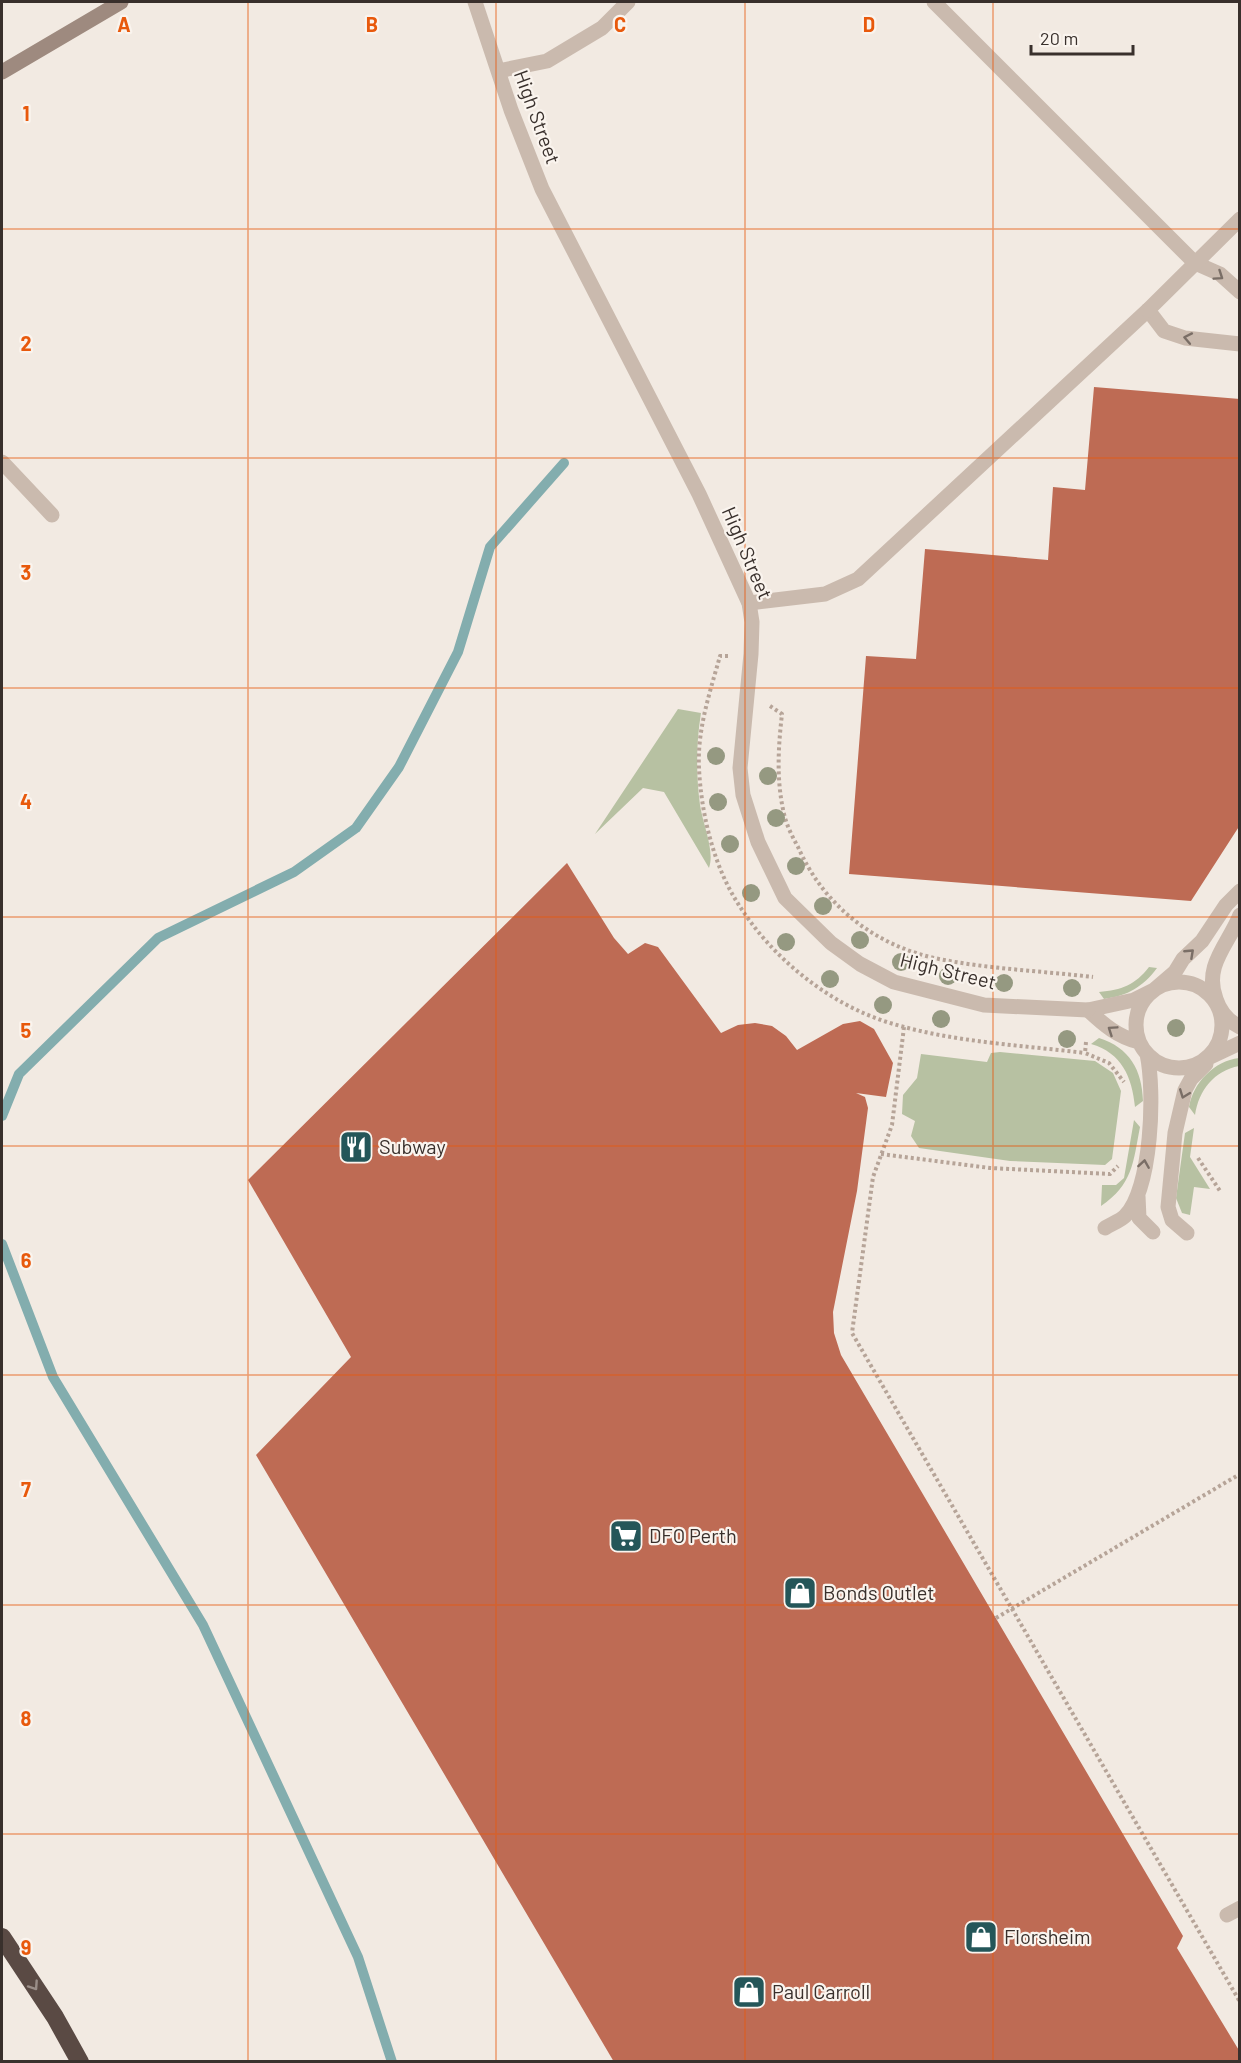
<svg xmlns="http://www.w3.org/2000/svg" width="1241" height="2063" viewBox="0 0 1241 2063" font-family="Barlow,sans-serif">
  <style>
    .green { fill: #b7c1a2 }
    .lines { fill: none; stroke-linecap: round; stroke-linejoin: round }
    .stream { stroke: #83adae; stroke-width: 10 }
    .building { fill: #be6b54 }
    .path { stroke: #b6a498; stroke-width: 4; stroke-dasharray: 3 3; stroke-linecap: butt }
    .lane { stroke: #cabaae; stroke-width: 15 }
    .street { stroke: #cabaae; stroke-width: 15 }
    .secondary { stroke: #9e8a7f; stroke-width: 15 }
    .highway { stroke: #5a4a44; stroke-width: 18 }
    .tree { fill: #959981 }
    .oneway { stroke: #7a6e66 }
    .oneway2 { stroke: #9a8e88 }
    .grid { fill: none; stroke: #e8590c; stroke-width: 1.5; stroke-opacity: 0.55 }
    .labels { text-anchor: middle; stroke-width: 4.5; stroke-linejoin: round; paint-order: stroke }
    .street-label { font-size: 20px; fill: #39302c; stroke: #faf4ee }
    .poi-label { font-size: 20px; fill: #39302c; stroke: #faf4ee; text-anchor: start }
    .grid-label { font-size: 20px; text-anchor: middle; font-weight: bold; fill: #e8590c; stroke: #faf4ee; stroke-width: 4.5; stroke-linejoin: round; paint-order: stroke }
  </style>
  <rect width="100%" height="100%" fill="#f2eae2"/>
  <path class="green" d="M678,709L701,713C696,744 696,774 700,805C703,825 715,851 709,868L664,792L643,788L595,834Z
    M1149,967L1157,968C1143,987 1127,996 1104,999L1099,992C1122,990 1135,985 1149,967Z
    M1099,1038C1130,1048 1142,1070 1143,1101L1135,1107C1132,1077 1122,1053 1091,1044Z
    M1000,1052L1095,1061L1113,1073L1121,1091L1112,1159L1105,1165L1010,1161L919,1148L911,1136L915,1121L902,1114L903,1095L917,1078L921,1054L987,1062L991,1053Z
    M1239,1058V1066C1214,1071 1199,1090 1195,1115L1189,1107C1193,1083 1214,1061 1239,1058Z
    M1134,1120L1140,1127C1133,1163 1133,1184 1101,1206L1102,1185H1116L1124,1178Z
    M1194,1128L1190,1157L1210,1189L1194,1187L1190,1215L1182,1213L1176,1198L1185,1133Z"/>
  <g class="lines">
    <path class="stream" d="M2,1116L19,1074L158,938L294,872L356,828L399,767L458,652L490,547L564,463
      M2,1244L53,1377L203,1625L358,1957L392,2062"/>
  </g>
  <path class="building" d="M1094,387L1240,399V825L1191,901L849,874L866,656L916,659L925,549L1048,560L1053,487L1085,490Z
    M567,863L614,938L628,954L645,943L658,947L721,1033L738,1025L755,1023L772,1026L786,1036L797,1050L843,1024L860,1021L874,1029L893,1063L886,1097L856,1093L865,1097L868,1108L857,1191L833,1312L834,1333L841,1355L1183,1936L1177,1948L1240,2052V2062H614L256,1455L351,1357L248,1180Z"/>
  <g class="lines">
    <path class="path" d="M728,656H720C710,692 697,730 699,768C701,812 713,864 737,902C770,956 827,1003 887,1022C950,1042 1020,1045 1085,1053
      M770,706L782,714C778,749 776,783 785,818C788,828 793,838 798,847C824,906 875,946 939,959C989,969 1042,971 1093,977
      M904,1027L892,1125L873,1177L852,1333L1240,2002
      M1086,1042L1085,1053L1109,1063L1124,1082
      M881,1154L990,1168L1110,1174L1118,1166
      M1198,1158L1220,1191
      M996,1618L1240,1474"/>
    <path class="lane" d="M1195,263L1220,274L1240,292
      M749,603L825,594L858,579L1148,310L1164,331L1185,338L1240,344
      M1240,915C1229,944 1203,965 1216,999C1220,1011 1228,1021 1240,1027
      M1136 1025a43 43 0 1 1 86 0a43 43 0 1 1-86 0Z
      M1088,1010L1134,1000L1154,990L1175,972L1183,959L1202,941L1226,905L1240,891
      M1088,1010C1104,1025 1118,1037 1139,1042
      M1138,1196L1139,1218L1153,1232
      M1105,1228C1111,1224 1120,1221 1125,1216C1152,1189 1155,1091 1147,1054
      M1187,1233L1172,1220L1168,1207L1175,1133L1185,1090L1191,1079L1206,1064V1059L1240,1043
      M1227,1915L1240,1908"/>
    <path class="street" d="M475,2L511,110L542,189L699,494L749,603L752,622L751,654L740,768L743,795L758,842L785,898L831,943L860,964L894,982L984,1005L1088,1010
      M934,2L1195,263
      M498,71L547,61L602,28L628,2
      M1148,310L1240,219
      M2,462L52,515"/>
    <path class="secondary" d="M2,72L121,2"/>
    <path class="highway" d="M2,1937L55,2017L80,2062"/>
  </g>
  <g class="tree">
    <circle cx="716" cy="756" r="9"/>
    <circle cx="768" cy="776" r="9"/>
    <circle cx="718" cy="802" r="9"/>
    <circle cx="776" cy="818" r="9"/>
    <circle cx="730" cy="844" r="9"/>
    <circle cx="796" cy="866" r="9"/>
    <circle cx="751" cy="893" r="9"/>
    <circle cx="823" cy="906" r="9"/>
    <circle cx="860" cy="940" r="9"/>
    <circle cx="786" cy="942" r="9"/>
    <circle cx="901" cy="962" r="9"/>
    <circle cx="948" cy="976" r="9"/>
    <circle cx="830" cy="979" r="9"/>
    <circle cx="1004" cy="983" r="9"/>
    <circle cx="1072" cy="988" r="9"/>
    <circle cx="883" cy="1005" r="9"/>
    <circle cx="941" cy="1019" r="9"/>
    <circle cx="1176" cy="1028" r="9"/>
    <circle cx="1067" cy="1039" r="9"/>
  </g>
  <defs><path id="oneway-chevron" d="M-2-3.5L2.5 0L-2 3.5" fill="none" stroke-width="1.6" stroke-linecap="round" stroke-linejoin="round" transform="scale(1.5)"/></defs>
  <g class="oneway">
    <use href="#oneway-chevron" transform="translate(1219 276) rotate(34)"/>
    <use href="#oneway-chevron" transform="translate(1188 338) rotate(-169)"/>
    <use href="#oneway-chevron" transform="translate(1190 953) rotate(-43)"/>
    <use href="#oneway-chevron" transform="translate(1112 1030) rotate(-146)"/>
    <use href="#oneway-chevron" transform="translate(1184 1094) rotate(111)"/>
    <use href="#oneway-chevron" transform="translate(1144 1164) rotate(-81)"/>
  </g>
  <use class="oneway2" href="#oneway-chevron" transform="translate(34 1986) rotate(56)"/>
  <path class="grid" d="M248,2V2062M496,2V2062M745,2V2062M993,2V2062M2,229H1240M2,458H1240M2,688H1240M2,917H1240M2,1146H1240M2,1375H1240M2,1605H1240M2,1834H1240"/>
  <defs>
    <symbol id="restaurant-square" viewBox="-11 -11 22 22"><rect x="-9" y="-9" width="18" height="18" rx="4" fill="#245659" stroke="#faf4ee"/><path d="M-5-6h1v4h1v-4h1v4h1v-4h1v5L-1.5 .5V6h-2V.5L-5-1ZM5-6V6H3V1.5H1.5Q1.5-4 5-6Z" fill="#fff"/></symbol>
    <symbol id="supermarket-square" viewBox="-11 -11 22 22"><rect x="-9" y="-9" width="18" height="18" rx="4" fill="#245659" stroke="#faf4ee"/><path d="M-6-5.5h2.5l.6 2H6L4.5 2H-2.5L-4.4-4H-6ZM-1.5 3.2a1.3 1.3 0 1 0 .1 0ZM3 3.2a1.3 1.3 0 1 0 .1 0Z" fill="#fff"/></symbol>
    <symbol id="shop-square" viewBox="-11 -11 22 22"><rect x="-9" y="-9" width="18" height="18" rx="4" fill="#245659" stroke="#faf4ee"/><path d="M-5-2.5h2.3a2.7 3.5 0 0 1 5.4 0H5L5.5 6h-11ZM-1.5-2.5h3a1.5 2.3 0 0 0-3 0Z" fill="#fff"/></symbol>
  </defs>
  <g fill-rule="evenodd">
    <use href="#restaurant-square" x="337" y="1128" width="38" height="38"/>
    <use href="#supermarket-square" x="607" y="1517" width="38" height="38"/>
    <use href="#shop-square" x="781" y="1574" width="38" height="38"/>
    <use href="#shop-square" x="962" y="1918" width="38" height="38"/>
    <use href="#shop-square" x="730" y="1973" width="38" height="38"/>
  </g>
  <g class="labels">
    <g class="street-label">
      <text transform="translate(537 117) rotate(70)" y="7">High Street</text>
      <text transform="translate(747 553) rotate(67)" y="7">High Street</text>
      <text transform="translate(948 971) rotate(14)" y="7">High Street</text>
    </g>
    <g class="poi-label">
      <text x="379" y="1154">Subway</text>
      <text x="649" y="1543">DFO Perth</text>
      <text x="823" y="1600">Bonds Outlet</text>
      <text x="1004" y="1944">Florsheim</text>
      <text x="772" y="1999">Paul Carroll</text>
    </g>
  </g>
  <g class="grid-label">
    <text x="124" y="32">A</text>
    <text x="372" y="32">B</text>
    <text x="620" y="32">C</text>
    <text x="869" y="32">D</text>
    <text x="26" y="121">1</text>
    <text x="26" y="351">2</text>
    <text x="26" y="580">3</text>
    <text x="26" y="809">4</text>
    <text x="26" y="1038">5</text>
    <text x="26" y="1268">6</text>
    <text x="26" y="1497">7</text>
    <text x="26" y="1726">8</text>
    <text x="26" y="1955">9</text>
  </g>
  <rect width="1241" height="2063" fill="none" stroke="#39302c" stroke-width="6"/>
  <path d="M1031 45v9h102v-9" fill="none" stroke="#39302c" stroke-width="3"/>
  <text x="1040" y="45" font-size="18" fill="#39302c" stroke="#faf4ee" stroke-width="4.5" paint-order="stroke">20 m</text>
</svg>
